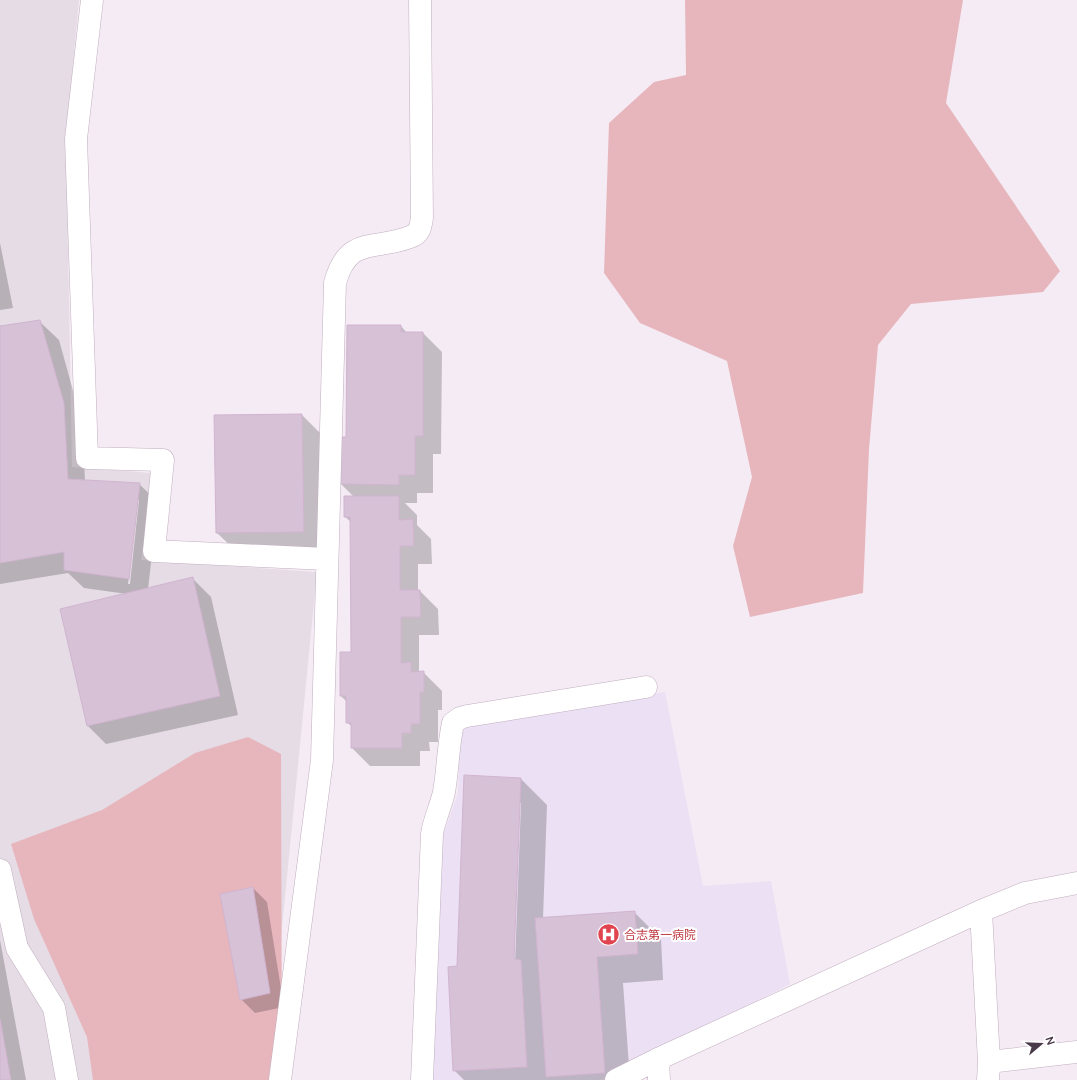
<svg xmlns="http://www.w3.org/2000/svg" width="1077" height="1080" viewBox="0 0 1077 1080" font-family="'DM Sans','Noto Sans JP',sans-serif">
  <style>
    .industrial { fill: #e5dce5 }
    .medical { fill: #ebe0f4 }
    .green { fill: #e7b6bd }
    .shadow { fill: #0003; fill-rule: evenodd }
    .building { fill: #d6c1d6; stroke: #d1b4d0 }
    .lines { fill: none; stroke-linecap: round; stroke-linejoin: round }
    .minor-casing { stroke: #c0aebf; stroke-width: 23 }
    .minor { stroke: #fff; stroke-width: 22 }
    .labels { text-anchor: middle; stroke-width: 4; stroke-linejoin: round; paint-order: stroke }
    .health-label { font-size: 12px; fill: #be3a42; stroke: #fff; text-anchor: start }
  </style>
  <rect width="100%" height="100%" fill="#f5ebf4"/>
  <path class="industrial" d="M0,0H79L66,140L72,467L152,473L141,560L317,572L267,1080H0Z"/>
  <path class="medical" d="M665,692L703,886L771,881L790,984L656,1053L599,1080H428L437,853L458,793L460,724Z"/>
  <path class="green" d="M685,0H963L946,103L1060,271L1043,292L911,304L878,345L869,449L863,593L750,617L733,546L752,477L727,361L640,323L604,273L609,123L654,82L686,75Z
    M248,737L281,754L282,1080H93L87,1037L34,919L11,844L102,810L195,753Z"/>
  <path class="shadow" d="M0,243L13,308L0,310Z
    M40,322L59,340L82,423L85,481L139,484L158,502L148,589L192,578L211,597L238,715L106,744L88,726L127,594L84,588L68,573L0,584V327ZM137,500H139L130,584H128Z
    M401,326L407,333H423L442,352L441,454H433V493H417V503H405L417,515V525L431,539L432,564H418V591H420L438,609L439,635H419V672H423L442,691V710H438V742H429L430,751H420V766H370L352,748V727L347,722V702L341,696L352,653L351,522L345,517L354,497L341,484L347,438Z
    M302,415L321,434L322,550L236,551L217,533L215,416Z
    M521,779L547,805L543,919L634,912L661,939L663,980L623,983L630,1080H464L454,1070L458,967ZM519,803H521L515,964H513Z
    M253,888L267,902L284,1007L255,1013L241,999Z
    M0,940L26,1080H0Z"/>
  <path class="building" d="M40,320L64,403L68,479L140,483L129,579L64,570V552L0,563V326Z
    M347,325H401V332H423V436H415V475H399V485L340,484V437H346Z
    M302,414L304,532L216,533L214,415Z
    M344,496H399V520L413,519L414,546H400V590H420L421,617H401V663L411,662V672L424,671V692H420V724H411V733H402V748H351V723H346V696H340V652H351L350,517H344Z
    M193,577L220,696L87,726L60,609Z
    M464,775L521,778L514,959L521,960L527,1067L453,1071L448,967L457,966Z
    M253,887L270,993L240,1000L220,894Z
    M635,911L638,954L597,957L605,1073L546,1077L535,918Z
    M0,1019L11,1080H0Z"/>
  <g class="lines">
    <defs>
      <path id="minor" d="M92,0L76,139L87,458L163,460L154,551L327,559
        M0,870L17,948L54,1008L67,1080
        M981,911L989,1062L988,1080
        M658,1059L659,1080
        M989,1062L1077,1052
        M280,1080L322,760L335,283C348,235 374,251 410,237C413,236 417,234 419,230C421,227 421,222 422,218L420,0
        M422,1080L432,834C434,820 441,806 444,792C448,769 448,746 453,723L460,718L467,716L646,687
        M616,1080L658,1059L981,911L1025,893L1077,883"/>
    </defs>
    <use href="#minor" class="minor-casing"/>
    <use href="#minor" class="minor"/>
  </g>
  <defs>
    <symbol id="hospital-disc" viewBox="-11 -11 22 22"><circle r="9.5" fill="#e0444e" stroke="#fff"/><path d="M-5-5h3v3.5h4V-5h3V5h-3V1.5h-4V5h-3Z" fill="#fff"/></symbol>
  </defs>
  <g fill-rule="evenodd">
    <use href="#hospital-disc" x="596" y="922" width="25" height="25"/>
  </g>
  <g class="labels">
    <g class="health-label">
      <text x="624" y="939">合志第一病院</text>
    </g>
  </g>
  <g transform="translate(1041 1044) rotate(71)" stroke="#ffffff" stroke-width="3" paint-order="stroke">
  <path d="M0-3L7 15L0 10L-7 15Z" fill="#493949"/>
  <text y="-6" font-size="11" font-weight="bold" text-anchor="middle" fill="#493949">N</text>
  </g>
</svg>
